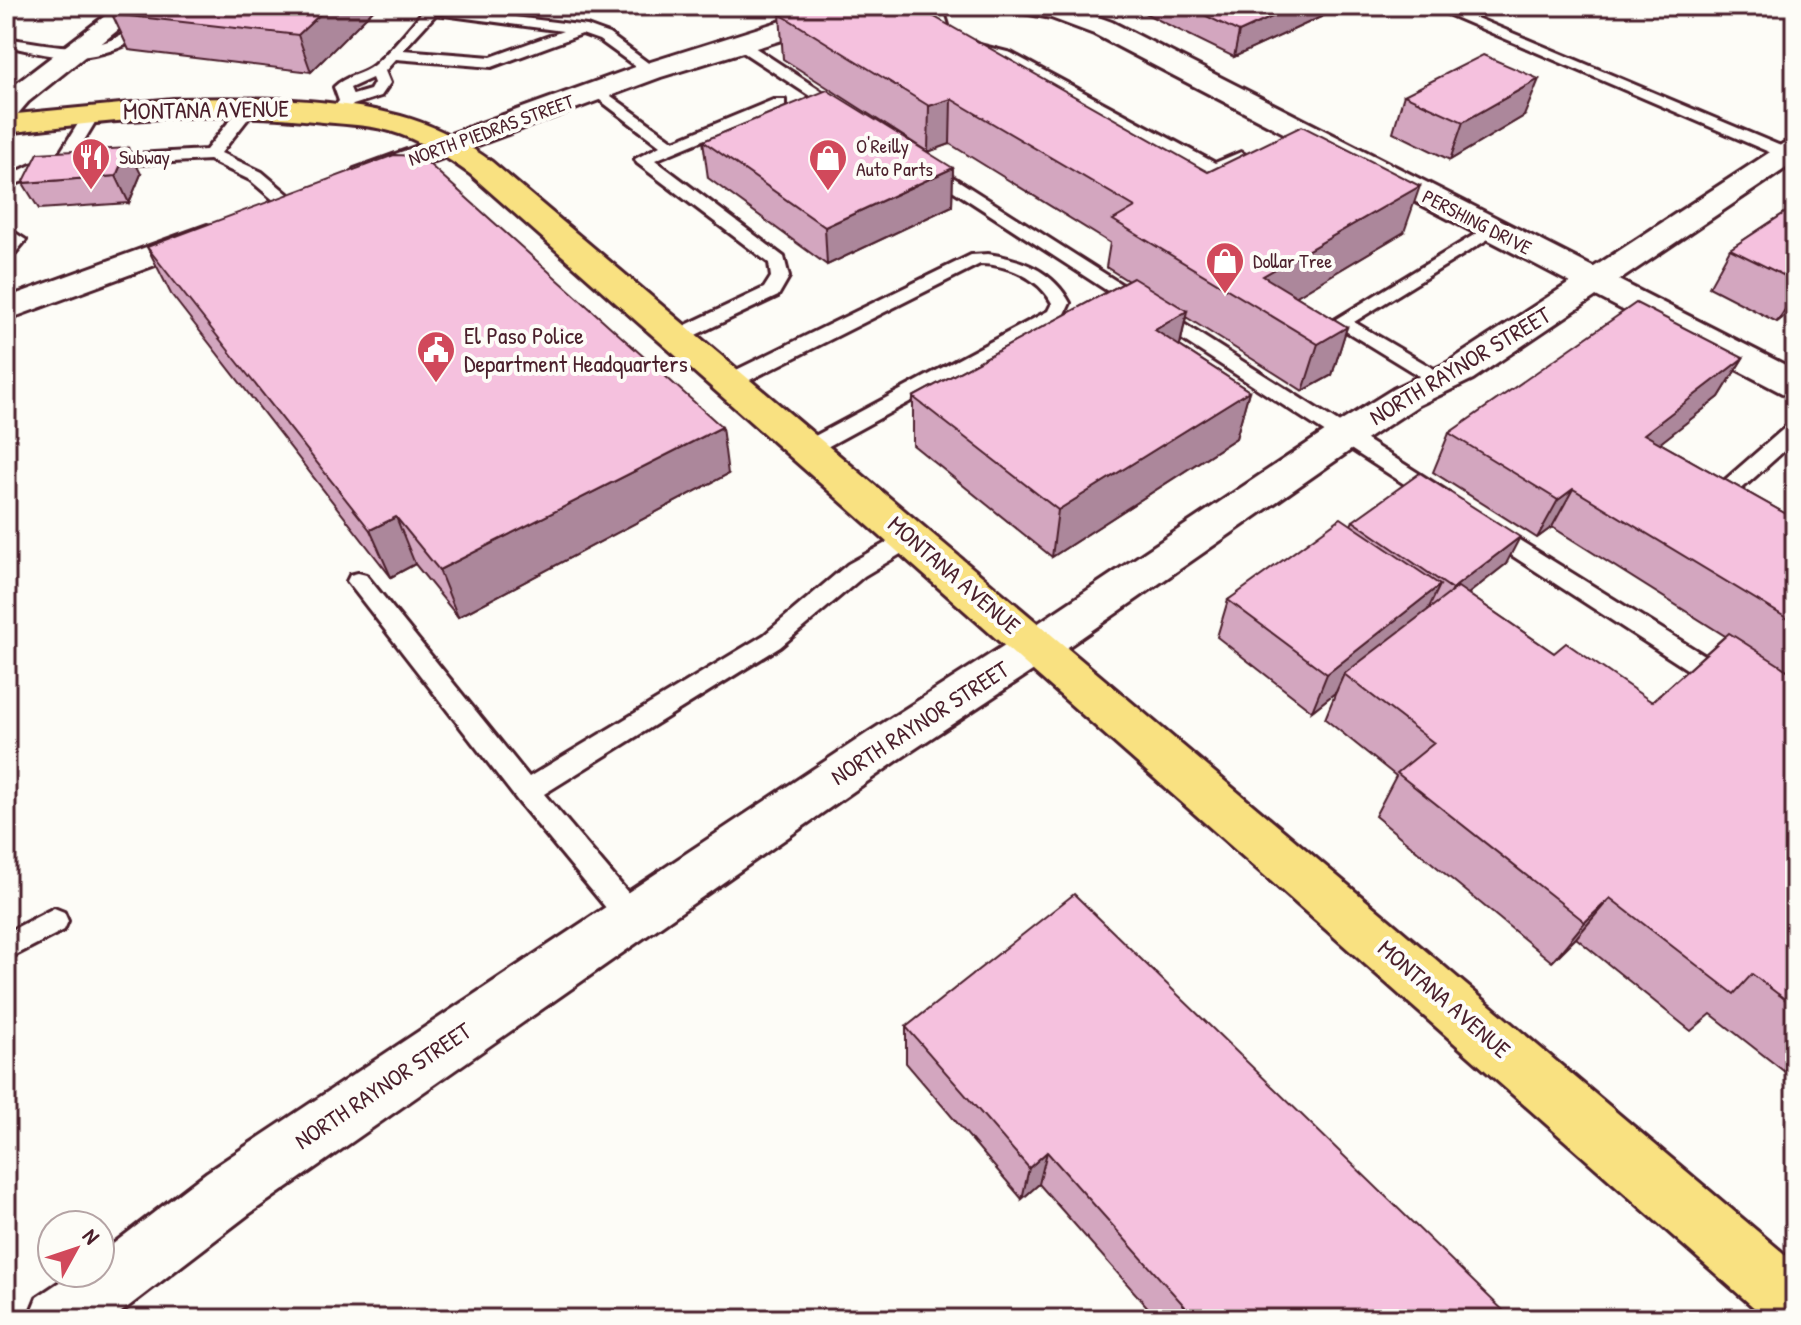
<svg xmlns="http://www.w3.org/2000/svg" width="1801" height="1325" viewBox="0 0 1801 1325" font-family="'Patrick Hand',sans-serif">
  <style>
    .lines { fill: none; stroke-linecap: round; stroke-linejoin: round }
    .lane-casing { stroke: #4a1f2b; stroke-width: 6 }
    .street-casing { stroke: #4a1f2b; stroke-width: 6 }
    .secondary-casing { stroke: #4a1f2b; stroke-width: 6 }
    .primary-casing { stroke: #4a1f2b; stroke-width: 6 }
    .lane { fill: #fdfcf7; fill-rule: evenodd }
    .street { fill: #fdfcf7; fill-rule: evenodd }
    .secondary { fill: #fdfcf7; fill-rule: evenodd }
    .primary { fill: #f9e181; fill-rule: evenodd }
    .wall { fill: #d3a6bf; stroke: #4a1f2b; stroke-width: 2 }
    .shaded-wall { fill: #ac879b; stroke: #4a1f2b; stroke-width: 2 }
    .building { fill: #f5c1de; stroke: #4a1f2b; stroke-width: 2 }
    .labels { text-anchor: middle; stroke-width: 8; stroke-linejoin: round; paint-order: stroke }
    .far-street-label { font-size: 20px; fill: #4a1f2b; stroke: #fdfcf7 }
    .far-poi-label { font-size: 20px; fill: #4a1f2b; stroke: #fdfcf7; text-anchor: start }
    .street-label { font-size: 24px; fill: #4a1f2b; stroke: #fdfcf7 }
    .poi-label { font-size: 24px; fill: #4a1f2b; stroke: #fdfcf7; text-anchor: start }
  </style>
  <rect width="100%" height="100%" fill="#fdfcf7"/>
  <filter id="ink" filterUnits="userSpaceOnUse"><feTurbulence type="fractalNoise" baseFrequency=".0125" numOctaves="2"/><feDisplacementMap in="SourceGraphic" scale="16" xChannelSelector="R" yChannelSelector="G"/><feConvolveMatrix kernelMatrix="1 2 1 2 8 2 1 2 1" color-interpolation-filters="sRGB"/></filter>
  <g filter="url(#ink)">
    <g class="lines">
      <defs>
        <path id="lane" d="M165,6H181C155,35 108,59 69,57C47,56 27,50 6,46V38C83,50 99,57 165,6Z
          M427,6L587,26L609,34L659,71L651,76L646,74L599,40L582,34L492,67L396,59L385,71L390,83L381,96L353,105L343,116H331L329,113L339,101L334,87C346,75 362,75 374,65C393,48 411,26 427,6ZM436,14L563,31L491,57L403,50ZM372,78L374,83L370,90L353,95L350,88Z
          M928,6H942L952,38L1011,53L1215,163L1241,152L1249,157L1220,173H1208L1001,59L940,44Z
          M1429,6H1448L1795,152V163Z
          M740,40L745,41L850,110L842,115L836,113L735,47L733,44Z
          M597,86L674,141L773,100H785V106L655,160L784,257L789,277L778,296L683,341H669L666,337L669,333L764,288L771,277L769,263L637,163L635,159L660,146L592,94V88Z
          M250,101L258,106L221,153L262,172L295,200L298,204L295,208H283L250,180L209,160L101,166L93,161L101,156L206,150L244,103Z
          M92,109L100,114L68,167L43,173L6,188V177L31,165L56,159L86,111Z
          M926,160L1448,492L1451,497L1448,502H1432L920,169L918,165L920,161Z
          M1492,224L1498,225L1501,229L1498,233L1354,322L1446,376L1449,380L1446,384H1432L1331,322Z
          M6,227L26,240L12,257L6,258Z
          M988,254C1022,259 1053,271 1070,303L1063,318L814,454H800L797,449L800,444L1048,311L1052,303C1039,278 1007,264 980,264L736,387H722L719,382L722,377L971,255Z
          M1795,423V441L1718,510H1702L1699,505L1702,500L1788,425Z
          M1487,520L1731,672L1734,679L1731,686L1722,689L1713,686L1479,534L1476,528L1479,522Z
          M911,529L919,531L922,537L919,543L864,576L780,647L544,794L641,908L645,917L641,926L631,929L621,926L517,800L347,581L350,575L358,573L366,575L529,777L764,635L848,564Z
          M54,908L64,912L68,921L64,930L6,960V933Z"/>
        <path id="street" d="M118,6H148L28,102L16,116L6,119L8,90Z
          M1795,140V162L1473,379L1419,405L1358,445L1052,658L1037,663L1022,658L1015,646L1022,634L1332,427L1393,389L1447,363L1784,143Z"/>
        <path id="secondary" d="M829,6H866L862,12L802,34L661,77L376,183L365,185L354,183L350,176L354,169L641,65Z
          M1014,6H1068L1112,22L1795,370V397L1782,393L1094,34L1051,18L1018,12Z
          M207,225L218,228L223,235L218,242L6,320V298Z
          M1037,629L1052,634L1059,646L1052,658L901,758L249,1214L112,1319H28L37,1297L73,1273H100V1254L207,1172L869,732L1022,634Z"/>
        <path id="primary" d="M173,99C247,97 340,97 411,119C440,128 467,144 492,162L1795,1263V1319H1767L470,174C446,157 419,139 390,131C369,125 345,124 323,122C217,109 111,120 6,133V115Z"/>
      </defs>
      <use href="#lane" class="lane-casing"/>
      <use href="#street" class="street-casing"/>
      <use href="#secondary" class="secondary-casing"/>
      <use href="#primary" class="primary-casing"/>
      <use href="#lane" class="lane"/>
      <use href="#street" class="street"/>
      <use href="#secondary" class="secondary"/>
      <use href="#primary" class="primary"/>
    </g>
    <path class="wall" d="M123,6H377L311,72L129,50L112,14Z
      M1130,6H1338V9L1234,57Z
      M780,14L1208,172L1404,232L1296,296L1347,327L1332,375L1303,391L1186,317L1180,346L1249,391L1236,438L1052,557L913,445V397L1128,281L1106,267L1110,243L950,144L928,152L783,59Z
      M1404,95L1524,116L1450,160L1393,132Z
      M703,141L953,168L952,206L827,265L708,178Z
      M141,174L129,203L39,209L23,183Z
      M1795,206V308L1777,322L1709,287L1730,249Z
      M147,247L728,474L458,617L415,564L391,577L171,294Z
      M1743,358L1719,397L1660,443L1795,519V1080L1711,1014L1691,1031L1576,938L1552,962L1375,816L1396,776L1325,719L1336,692L1312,711L1217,637L1228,600L1351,525L1353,521L1506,564L1468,594L1554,653L1652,702L1725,636L1552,527L1537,538L1433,472L1449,433Z
      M906,1027L1512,1319H1158L1039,1184L1022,1199L906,1063Z"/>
    <path class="shaded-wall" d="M329,6H377L311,72L298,35Z
      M1296,6H1338V9L1234,57L1239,32Z
      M1539,79L1524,116L1450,160L1463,122Z
      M951,99L950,144L928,152L929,106Z
      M128,148L141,174L129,203L116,176Z
      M953,168L952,206L827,265L825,227Z
      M1420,186L1404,232L1268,313L1263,276Z
      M1795,294V308L1777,322Z
      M1187,311L1177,359L1155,330Z
      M1347,327L1332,375L1303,391L1318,344Z
      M1743,358L1719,397L1622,473L1644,434Z
      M1249,391L1236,438L1052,557L1058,510Z
      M722,427L728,474L458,617L439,570Z
      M1573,489L1552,527L1537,538L1558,500Z
      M396,517L415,564L391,577L370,530Z
      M1520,537L1506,564L1440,616L1452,589Z
      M1440,585L1422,622L1344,674L1336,692L1312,711L1327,674Z
      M1610,898L1576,938L1552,962L1585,922Z
      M1047,1152L1039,1184L1022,1199L1029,1168Z"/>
    <path class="building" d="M123,6H329L298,35L112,14Z
      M802,6H915L1208,172L1302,126L1420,186L1263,276L1347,327L1318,344L1113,220L1135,207L951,99L929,106L780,14Z
      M1186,6H1296L1239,32Z
      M1483,55L1539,79L1463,122L1404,95Z
      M827,90L953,168L825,227L703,141Z
      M128,148L116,176L23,183L38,153Z
      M394,155L420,156L722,427L439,570L396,517L370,530L147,247Z
      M1795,206V281L1730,249Z
      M1133,278L1187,311L1155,330L1249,391L1058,510L913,397Z
      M1636,303L1743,358L1644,434L1795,519V623L1573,489L1558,500L1449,433Z
      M1420,473L1520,537L1452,589L1353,521Z
      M1341,518L1440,585L1327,674L1228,600Z
      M1458,587L1554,653L1566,643L1652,702L1729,633L1795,675V1007L1752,974L1734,994L1610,898L1585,922L1397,773L1434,743L1344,674Z
      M1074,894L1512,1319H1196L1047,1152L1029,1168L906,1027Z"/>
  </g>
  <defs>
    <symbol id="restaurant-pin" viewBox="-11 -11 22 30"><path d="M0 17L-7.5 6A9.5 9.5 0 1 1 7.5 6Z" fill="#d1495b" stroke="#fdfcf7"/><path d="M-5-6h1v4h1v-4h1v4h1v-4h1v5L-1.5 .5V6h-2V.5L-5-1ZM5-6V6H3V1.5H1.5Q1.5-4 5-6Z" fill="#fff"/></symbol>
    <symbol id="shop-pin" viewBox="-11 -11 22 30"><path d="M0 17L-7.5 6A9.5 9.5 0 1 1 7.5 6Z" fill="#d1495b" stroke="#fdfcf7"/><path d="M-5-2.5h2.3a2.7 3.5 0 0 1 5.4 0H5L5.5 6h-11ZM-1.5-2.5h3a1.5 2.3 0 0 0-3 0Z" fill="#fff"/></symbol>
    <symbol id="civic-pin" viewBox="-11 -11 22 30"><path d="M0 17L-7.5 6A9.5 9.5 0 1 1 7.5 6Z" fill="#d1495b" stroke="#fdfcf7"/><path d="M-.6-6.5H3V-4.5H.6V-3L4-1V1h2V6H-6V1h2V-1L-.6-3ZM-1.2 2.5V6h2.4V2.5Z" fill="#fff"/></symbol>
  </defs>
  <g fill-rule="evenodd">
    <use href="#restaurant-pin" x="69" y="135" width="44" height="60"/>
    <use href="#shop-pin" x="806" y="136" width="44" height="60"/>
    <use href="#shop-pin" x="1203" y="239" width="44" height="60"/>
    <use href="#civic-pin" x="414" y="328" width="44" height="60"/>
  </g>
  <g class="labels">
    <g class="far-street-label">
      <text transform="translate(491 130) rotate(-20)" y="7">NORTH PIEDRAS STREET</text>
      <text transform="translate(1477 222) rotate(27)" y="7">PERSHING DRIVE</text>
    </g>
    <g class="far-poi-label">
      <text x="856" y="153">O'Reilly<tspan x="856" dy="23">Auto Parts</tspan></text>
      <text x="119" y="164">Subway</text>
      <text x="1253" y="268">Dollar Tree</text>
    </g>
    <g class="street-label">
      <text transform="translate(206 110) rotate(-1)" y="8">MONTANA AVENUE</text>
      <text transform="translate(1460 366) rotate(-31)" y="8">NORTH RAYNOR STREET</text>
      <text transform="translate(954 575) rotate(41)" y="8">MONTANA AVENUE</text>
      <text transform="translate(920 723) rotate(-33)" y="8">NORTH RAYNOR STREET</text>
      <text transform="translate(1444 999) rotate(41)" y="8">MONTANA AVENUE</text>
      <text transform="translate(383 1086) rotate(-34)" y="8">NORTH RAYNOR STREET</text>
    </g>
    <g class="poi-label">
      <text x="464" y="344">El Paso Police<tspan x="464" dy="28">Department Headquarters</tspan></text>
    </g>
  </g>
  <rect width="1801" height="1325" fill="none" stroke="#fdfcf7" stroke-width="32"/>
  <rect x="16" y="16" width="1769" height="1293" fill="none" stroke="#4a1f2b" stroke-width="3" filter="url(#ink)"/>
  <g transform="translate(76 1249) rotate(50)"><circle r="38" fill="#fdfcf7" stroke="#b5a4a5" stroke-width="2"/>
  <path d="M0-6L14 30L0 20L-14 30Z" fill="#d1495b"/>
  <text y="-12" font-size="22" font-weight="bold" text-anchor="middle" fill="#4a1f2b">N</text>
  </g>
</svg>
